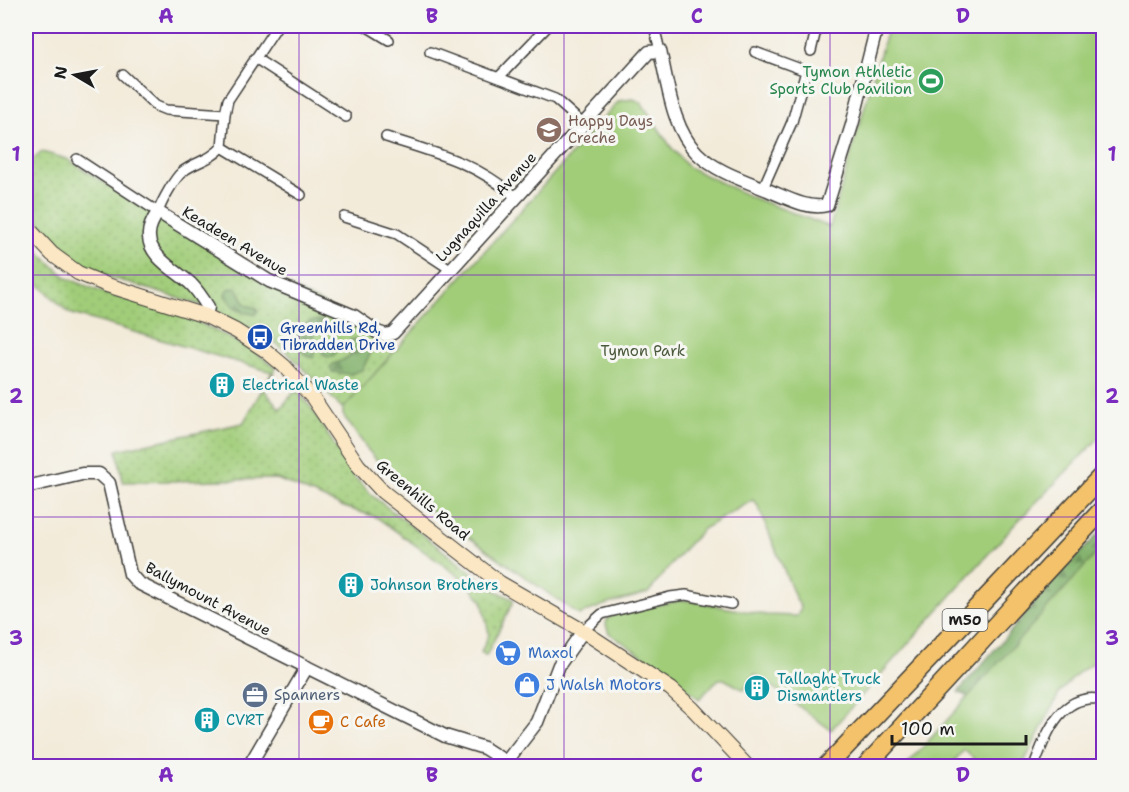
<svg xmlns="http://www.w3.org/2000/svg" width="1129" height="792" viewBox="0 0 1129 792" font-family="'Shantell Sans',sans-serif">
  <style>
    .grass { fill: url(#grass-dots); stroke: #5e744a; stroke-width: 1.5 }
    .forest { fill: url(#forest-firs); stroke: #4e6642; stroke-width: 1.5 }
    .green { fill: #a1cd79; stroke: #5e744a; stroke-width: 1.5 }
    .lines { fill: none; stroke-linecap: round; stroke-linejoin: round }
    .minor-casing { stroke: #3c3b38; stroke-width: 12 }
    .tertiary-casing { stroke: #3c3b38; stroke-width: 15 }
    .secondary-casing { stroke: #3c3b38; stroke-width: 16 }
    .motorway-casing { stroke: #3c3b38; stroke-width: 21 }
    .minor { stroke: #fff; stroke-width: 9 }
    .tertiary { stroke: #fff; stroke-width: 12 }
    .secondary { stroke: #fbe7c3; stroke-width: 14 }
    .motorway { stroke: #f4c26a; stroke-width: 18 }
    .grid { fill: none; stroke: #7b2cbf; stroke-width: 1.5; stroke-opacity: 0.55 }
    .labels { text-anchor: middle; stroke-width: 6; stroke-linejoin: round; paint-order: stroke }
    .shield { fill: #f6f6f2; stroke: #5d5d5c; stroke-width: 1.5 }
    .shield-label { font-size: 14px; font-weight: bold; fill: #1c1c1c }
    .leisure-label { font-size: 15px; fill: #27864d; stroke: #f6f6f2; text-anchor: end }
    .education-label { font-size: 15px; fill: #785e54; stroke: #f6f6f2; text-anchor: start }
    .street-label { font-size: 15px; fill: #1c1c1c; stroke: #f6f6f2 }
    .transit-label { font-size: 15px; fill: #164399; stroke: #f6f6f2; text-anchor: start }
    .park-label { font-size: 15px; fill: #4b5a3d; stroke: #f6f6f2 }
    .culture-label { font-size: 15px; fill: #0d838f; stroke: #f6f6f2; text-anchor: start }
    .shop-label { font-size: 15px; fill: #366cbe; stroke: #f6f6f2; text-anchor: start }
    .service-label { font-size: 15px; fill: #4e5e75; stroke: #f6f6f2; text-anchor: start }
    .food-label { font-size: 15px; fill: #c56008; stroke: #f6f6f2; text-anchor: start }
    .neatline { fill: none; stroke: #7b2cbf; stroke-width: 2 }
    .grid-label { font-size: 20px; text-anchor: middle; font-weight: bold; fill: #7b2cbf }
  </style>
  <defs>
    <pattern id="grass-dots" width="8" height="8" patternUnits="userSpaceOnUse" patternTransform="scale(1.5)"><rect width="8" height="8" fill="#a1cd79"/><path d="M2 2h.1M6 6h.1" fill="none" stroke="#8aaf68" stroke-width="1.8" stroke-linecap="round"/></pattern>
    <pattern id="forest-firs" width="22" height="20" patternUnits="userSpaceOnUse" patternTransform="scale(1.5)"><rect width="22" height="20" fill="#80b069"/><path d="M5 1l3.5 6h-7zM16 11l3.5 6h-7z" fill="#688e56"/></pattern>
  </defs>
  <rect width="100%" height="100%" fill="#f6f6f2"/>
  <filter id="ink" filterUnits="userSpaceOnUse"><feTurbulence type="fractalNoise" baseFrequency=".0167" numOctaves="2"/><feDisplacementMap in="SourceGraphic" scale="12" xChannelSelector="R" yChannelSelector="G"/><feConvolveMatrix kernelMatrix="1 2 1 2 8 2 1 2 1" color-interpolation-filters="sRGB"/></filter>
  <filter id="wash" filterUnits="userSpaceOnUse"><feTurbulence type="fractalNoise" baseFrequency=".008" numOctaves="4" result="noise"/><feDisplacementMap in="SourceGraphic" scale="24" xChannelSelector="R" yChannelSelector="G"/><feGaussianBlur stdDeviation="1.35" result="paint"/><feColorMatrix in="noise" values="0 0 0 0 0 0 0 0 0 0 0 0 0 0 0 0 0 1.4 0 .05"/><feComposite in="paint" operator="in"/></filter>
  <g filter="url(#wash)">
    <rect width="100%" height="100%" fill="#f3ebda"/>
    <path class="grass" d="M42,152L67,159L167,223L358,322L394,352L343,409L287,352L260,330L234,324L217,310L93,272L64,254L26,205V165Z
      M26,240L67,278L109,295L147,304L190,318L251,349L276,368L264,390L280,409L296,390L312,409L354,477L374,497L493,589L514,600L486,656L481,652L489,634L482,600L464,580L376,517L344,507L277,479L123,482L117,450L243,423L272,372L69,313L26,272Z"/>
    <path class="forest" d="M233,288L238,289L246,305L256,308L258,311L255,314C238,313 232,308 225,294L228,289Z
      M319,320L324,322L323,328L312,334L317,346L313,358L306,355L288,339C292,330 309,321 319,320Z
      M355,339L361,340L364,344L371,347V352L362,370L350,374L332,372L330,368L333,364L350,357V341Z
      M322 350a7 7 0 1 1 14 0a7 7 0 1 1-14 0Z
      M1103,529V639L979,702L958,692L1059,575Z"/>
    <path class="green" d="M888,26H1103V434L1016,523L831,730L755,674L744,690L724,679H719L699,699L674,677L609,633L606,625L607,619L617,612L685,600L766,615L797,616L801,608L795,597L758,506L753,500L703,529L684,549L648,593L604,605L579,615L402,490L368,450L343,415V409L619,101L633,99L641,102L671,147L688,167L751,197L830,227Z
      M1103,546V657L1079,672L1060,692L1022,766H982L964,750L950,766H906Z"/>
  </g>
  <g filter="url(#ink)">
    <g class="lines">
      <defs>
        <path id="minor" d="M366,26L389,40
          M654,26L660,51
          M811,51L817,26
          M430,52L555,99L583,124
          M755,52L806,71L792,122L763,188
          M255,58L346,117
          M123,75L156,106L166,110L225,114
          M499,77L548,26
          M386,137C436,153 475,162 516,197
          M222,147L225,114L228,100L277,26
          M222,147L301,195
          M77,159L158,212C162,201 174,179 182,172C196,161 210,161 222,147
          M344,217L397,234L450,269
          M583,631L602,614L670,597L686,595L731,604
          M1034,766C1046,735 1061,690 1104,700"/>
        <path id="tertiary" d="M206,316L208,307C203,299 198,291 191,284C177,271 147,256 149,234C149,227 154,218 158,212L269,281L354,316L377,332L386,335L393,333L649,52L660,51C668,84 672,128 697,153C716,172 746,181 770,191C787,198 809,210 827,205L852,125L877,26
          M26,487L82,474H99L109,483L130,574L138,583L445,736L484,748L506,762L537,722L559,665L583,631
          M249,766L307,667"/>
        <path id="secondary" d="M26,226L52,254L78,273L107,285L206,316L236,331L265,350L284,366L313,398L358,465L383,492L500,583L583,631L671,689L693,709L747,766"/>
        <path id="motorway" d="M827,766L1104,474
          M866,766L1104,508"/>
      </defs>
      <use href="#minor" class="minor-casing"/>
      <use href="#tertiary" class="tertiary-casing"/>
      <use href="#secondary" class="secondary-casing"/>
      <use href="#motorway" class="motorway-casing"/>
      <use href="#minor" class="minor"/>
      <use href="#tertiary" class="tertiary"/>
      <use href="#secondary" class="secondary"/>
      <use href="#motorway" class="motorway"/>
    </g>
  </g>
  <path class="grid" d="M299,26V766M564,26V766M830,26V766M26,275H1104M26,517H1104"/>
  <defs>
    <symbol id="stadium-disc" viewBox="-11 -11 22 22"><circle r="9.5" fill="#2e9e5b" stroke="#f6f6f2"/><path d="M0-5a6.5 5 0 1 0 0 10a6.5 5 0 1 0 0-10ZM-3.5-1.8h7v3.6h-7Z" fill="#fff"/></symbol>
    <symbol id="school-disc" viewBox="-11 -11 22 22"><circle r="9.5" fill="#8d6e63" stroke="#f6f6f2"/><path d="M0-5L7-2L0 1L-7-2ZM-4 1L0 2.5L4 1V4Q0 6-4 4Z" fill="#fff"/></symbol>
    <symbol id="bus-disc" viewBox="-11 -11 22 22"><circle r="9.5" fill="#1a4fb4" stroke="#f6f6f2"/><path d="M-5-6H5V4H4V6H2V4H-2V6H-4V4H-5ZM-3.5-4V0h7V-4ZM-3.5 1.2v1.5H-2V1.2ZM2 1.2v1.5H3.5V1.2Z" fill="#fff"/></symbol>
    <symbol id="building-disc" viewBox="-11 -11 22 22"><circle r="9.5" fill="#0f9aa8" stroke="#f6f6f2"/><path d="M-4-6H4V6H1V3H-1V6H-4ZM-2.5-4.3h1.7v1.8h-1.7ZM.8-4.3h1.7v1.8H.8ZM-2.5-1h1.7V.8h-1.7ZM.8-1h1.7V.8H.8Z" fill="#fff"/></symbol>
    <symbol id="supermarket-disc" viewBox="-11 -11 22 22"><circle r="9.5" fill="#3f7fe0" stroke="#f6f6f2"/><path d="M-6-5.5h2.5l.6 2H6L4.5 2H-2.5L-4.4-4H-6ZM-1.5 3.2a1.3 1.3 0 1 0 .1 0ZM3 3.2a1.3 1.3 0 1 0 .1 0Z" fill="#fff"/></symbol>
    <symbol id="shop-disc" viewBox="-11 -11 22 22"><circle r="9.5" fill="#3f7fe0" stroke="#f6f6f2"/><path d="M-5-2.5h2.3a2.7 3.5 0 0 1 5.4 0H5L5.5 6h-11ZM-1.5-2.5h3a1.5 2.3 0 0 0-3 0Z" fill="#fff"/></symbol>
    <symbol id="office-disc" viewBox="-11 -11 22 22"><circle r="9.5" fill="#5c6f8a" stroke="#f6f6f2"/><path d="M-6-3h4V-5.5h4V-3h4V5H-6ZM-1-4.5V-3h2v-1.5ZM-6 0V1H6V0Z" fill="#fff"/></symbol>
    <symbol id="cafe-disc" viewBox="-11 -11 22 22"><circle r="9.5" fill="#e8710a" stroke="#f6f6f2"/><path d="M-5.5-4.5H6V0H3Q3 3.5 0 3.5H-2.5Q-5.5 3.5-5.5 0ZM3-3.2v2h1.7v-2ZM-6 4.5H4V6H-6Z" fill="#fff"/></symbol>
  </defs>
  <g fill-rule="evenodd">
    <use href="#stadium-disc" x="916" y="66" width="30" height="30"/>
    <use href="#school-disc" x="534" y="115" width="30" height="30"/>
    <use href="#bus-disc" x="245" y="322" width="30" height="30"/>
    <use href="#building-disc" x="207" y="370" width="30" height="30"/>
    <use href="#building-disc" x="336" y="570" width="30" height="30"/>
    <use href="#supermarket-disc" x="493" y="638" width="30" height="30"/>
    <use href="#shop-disc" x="512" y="670" width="30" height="30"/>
    <use href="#building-disc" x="742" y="673" width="30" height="30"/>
    <use href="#office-disc" x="240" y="680" width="30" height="30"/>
    <use href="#building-disc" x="192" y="705" width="30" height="30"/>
    <use href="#cafe-disc" x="306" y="707" width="30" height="30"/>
  </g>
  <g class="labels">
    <rect class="shield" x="942.5" y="609" width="45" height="22" rx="4.5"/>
    <g class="shield-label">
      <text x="965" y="625">M50</text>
    </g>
    <g class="leisure-label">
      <text x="912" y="77">Tymon Athletic<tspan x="912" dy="17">Sports Club Pavilion</tspan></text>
    </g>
    <g class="education-label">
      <text x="568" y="126">Happy Days<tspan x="568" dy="17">Creche</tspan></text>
    </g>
    <g class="street-label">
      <text transform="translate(486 207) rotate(-48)" y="5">Lugnaquilla Avenue</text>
      <text transform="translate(235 241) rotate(31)" y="5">Keadeen Avenue</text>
      <text transform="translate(423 500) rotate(40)" y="5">Greenhills Road</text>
      <text transform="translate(208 599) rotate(28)" y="5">Ballymount Avenue</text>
    </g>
    <g class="transit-label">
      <text x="280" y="333">Greenhills Rd,<tspan x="280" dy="17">Tibradden Drive</tspan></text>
    </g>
    <g class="park-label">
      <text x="643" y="356">Tymon Park</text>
    </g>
    <g class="culture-label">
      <text x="242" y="390">Electrical Waste</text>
      <text x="370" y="590">Johnson Brothers</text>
      <text x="777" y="684">Tallaght Truck<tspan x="777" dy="17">Dismantlers</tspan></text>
      <text x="226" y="725">CVRT</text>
    </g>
    <g class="shop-label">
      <text x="528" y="658">Maxol</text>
      <text x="546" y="690">J Walsh Motors</text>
    </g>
    <g class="service-label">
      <text x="274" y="700">Spanners</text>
    </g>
    <g class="food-label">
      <text x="340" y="727">C Cafe</text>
    </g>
  </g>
  <rect width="1129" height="792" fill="none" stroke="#f6f6f2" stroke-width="66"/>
  <g transform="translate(75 75) rotate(280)" stroke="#f6f6f2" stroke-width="4.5" paint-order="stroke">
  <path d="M0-4.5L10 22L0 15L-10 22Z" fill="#1c1c1c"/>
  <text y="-9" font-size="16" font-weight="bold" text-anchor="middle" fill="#1c1c1c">N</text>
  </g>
  <path d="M892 735v9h134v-9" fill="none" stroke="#1c1c1c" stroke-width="3"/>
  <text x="901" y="735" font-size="18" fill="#1c1c1c" stroke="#f6f6f2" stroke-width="4.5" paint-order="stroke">100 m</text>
  <rect x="33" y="33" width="1063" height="726" class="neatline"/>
  <g class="grid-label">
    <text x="166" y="23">A</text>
    <text x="432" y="23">B</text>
    <text x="697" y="23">C</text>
    <text x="963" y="23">D</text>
    <text x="16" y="161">1</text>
    <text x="1112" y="161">1</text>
    <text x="16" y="403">2</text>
    <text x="1112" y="403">2</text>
    <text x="16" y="645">3</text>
    <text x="1112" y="645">3</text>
    <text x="166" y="782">A</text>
    <text x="432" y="782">B</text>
    <text x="697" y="782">C</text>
    <text x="963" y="782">D</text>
  </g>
</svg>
